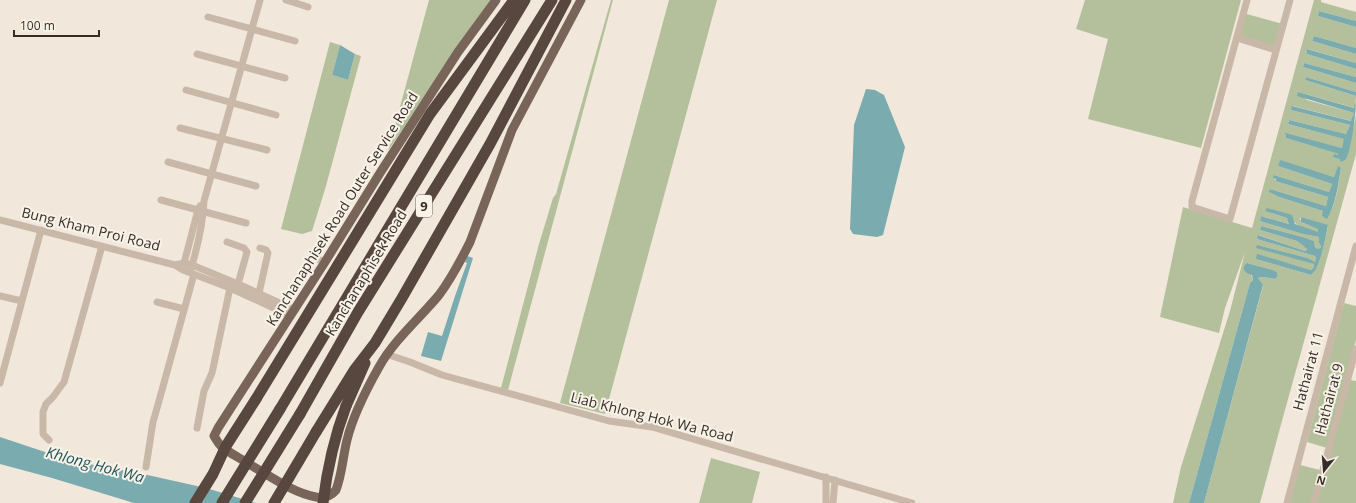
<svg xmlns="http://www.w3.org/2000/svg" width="1356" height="503" viewBox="0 0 1356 503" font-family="'Open Sans',sans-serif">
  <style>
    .green { fill: #b3c09b; fill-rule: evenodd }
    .water { fill: #7aabae }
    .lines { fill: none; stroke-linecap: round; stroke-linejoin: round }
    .minor { stroke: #c9b8a7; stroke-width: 7 }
    .major { stroke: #786459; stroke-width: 9 }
    .highway { stroke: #57473f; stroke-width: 11 }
    .highway-bridge { stroke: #57473f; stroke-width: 11 }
    .labels { text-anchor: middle; stroke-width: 4; stroke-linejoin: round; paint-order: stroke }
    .shield { fill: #f9f2e7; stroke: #706861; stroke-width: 1 }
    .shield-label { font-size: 13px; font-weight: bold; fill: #362d28 }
    .street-label { font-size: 14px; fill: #362d28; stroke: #f9f2e7 }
    .water-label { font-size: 15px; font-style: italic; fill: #1e5257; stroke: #f9f2e7 }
  </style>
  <rect width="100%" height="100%" fill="#f1e8db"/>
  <path class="green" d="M429,0H491L461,42L388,151Z
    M611,0H613L508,390L501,388L539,244L553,198L556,194Z
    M669,0H717L605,414L560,403Z
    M1085,0H1241L1201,148L1088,119L1108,39L1076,29Z
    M1314,0H1321V2L1356,12V21L1319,11L1318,16L1356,27V48L1314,36L1312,41L1356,54V63L1308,49L1307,54L1356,69V77L1304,63L1303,67L1356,83V92L1306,77L1305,80L1356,96L1355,108L1298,92L1307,100L1354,113L1352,121L1293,106L1291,110L1350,125L1346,134L1289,120L1288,124L1345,139L1342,148L1285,134L1286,138L1340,154L1337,155L1340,159L1341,162L1346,158L1356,116V154L1280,428L1260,503H1204L1263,286L1258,278L1263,277L1275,279L1278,276L1277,272L1273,270L1247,263L1253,280L1250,283L1189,503H1173L1181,467L1230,311L1245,252L1225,308L1219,333L1160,317L1183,207L1252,228ZM1280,161L1334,177L1338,167L1341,168C1339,181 1336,208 1327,217L1323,211L1276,196L1277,195L1270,192V189L1326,206L1328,197L1275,181L1274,175L1329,192L1332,184L1278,166ZM1265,211L1292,218C1296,228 1309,229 1318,232L1319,229L1303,223L1300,219L1301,217L1328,226C1326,236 1320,269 1311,275L1256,259L1287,263L1311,270L1314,267V264L1257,245L1308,258L1315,262L1316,258L1315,256L1257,239L1259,235L1305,251L1307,249L1297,241L1260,230L1261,226L1303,237L1314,241L1315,247L1318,249H1321V246L1319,243V237L1304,234L1260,221L1261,216L1290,224L1287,218Z
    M1243,13L1283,24L1276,50L1237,38Z
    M330,42L340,45L332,75L348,80L355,54L361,56L326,186L312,231L302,234L281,229Z
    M1344,303L1356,306V340L1327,448L1307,442Z
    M1350,380L1356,381V503H1317Z
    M711,458L760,472L752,503H699Z
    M1300,465L1320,470L1312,503H1290Z"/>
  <path class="water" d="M1319,11L1356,21V27L1318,16Z
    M1314,36L1356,48V54L1312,41Z
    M340,45L355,54L348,80L332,75Z
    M1307,49L1356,63V69L1307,54Z
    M1304,63L1356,77V83L1303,67Z
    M1306,77L1356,92V96L1305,80Z
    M866,89L875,90L884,95L905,147L883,235L877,237L853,234L850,229L854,125Z
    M1298,92L1354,108L1356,102C1356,113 1351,151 1346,159C1344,161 1343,161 1340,162V159L1333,157L1334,154L1337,155L1339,154L1286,138L1285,133L1342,148L1344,139L1288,124L1289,120L1346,134L1350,125L1291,110L1292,106L1351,121L1354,113L1297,96Z
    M1280,160L1334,177L1338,166L1341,168C1338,185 1336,204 1327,219L1322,216L1323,211L1276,196V195L1269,192L1270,189L1326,206L1328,197L1275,181L1276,179L1273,178L1274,175L1329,192L1332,184L1278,166Z
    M1267,208L1292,215L1295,224L1318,232V229L1301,222V217L1328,225C1326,236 1320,270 1311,275L1256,259L1257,254L1311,270L1314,267V264L1256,248L1257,245L1308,258L1315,262L1316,258L1315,256L1257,239L1258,235L1305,251L1307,249L1297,241L1260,230L1261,226L1303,237L1314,241L1315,247L1318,249L1321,248V246L1319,243V237L1303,234L1260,221L1261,216L1289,224L1287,218L1265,211Z
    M467,256L473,258L441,361L421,356L428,332L442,336L455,296L467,263L465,262Z
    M1247,263L1273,270L1277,272L1278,276L1275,279L1263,277L1258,278L1263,285L1204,503H1189L1250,283L1253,280L1252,275C1247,273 1243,272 1244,266Z
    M0,437L72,461L134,472L206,488L256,503H134L52,478L0,464Z"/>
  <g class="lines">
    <path class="minor" d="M286,0L308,7
      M1247,0L1192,201V207L1230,219L1290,0
      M208,17L295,41
      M1237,38L1276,50
      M197,54L285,78
      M186,90L276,115
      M180,128L267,150
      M168,162L256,186
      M161,200L246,223
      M0,220L175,265L183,270L230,288L291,316
      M227,242L244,248L247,252L238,284
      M312,257L325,262
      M175,265L184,263L192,265L238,284L295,310
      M183,267L198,210L200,206
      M190,272C197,249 203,225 204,201L260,0
      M259,293L268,253L266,250L260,248
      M0,296L22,301
      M157,302L184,309
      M386,354L410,362L442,375L609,421L652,427L912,503
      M0,383L41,230
      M197,428L204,391L212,373L230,288
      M49,440L43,434V412L46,404L53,397L64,382L102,246
      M146,467L153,422L159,401L194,274
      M826,477V503
      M833,503L835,480
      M1287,503L1356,246
      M1314,503L1356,349"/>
    <path class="major" d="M496,0L458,52L380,173L325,262L218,428L214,436C216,439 218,443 221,446C229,453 240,458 249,464C270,476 293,493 316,497C324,498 331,496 336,490C342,474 343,456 347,440C353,415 366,390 379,367C394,340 419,319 439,295C451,279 461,260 470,242L512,130L581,0"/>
    <path class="highway" d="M256,399L430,114L514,0
      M346,406L365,363
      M280,409L525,0
      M300,414L358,312L552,0
      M316,432L355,369L375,343L402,298L490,144L566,0"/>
    <path class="highway-bridge" d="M195,503L213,474L226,446L256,399
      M222,503L280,409
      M245,503L300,414
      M274,503L316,432
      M323,503C327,470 334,438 346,406"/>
  </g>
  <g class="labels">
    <rect class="shield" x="416" y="195" width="16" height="22" rx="3"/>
    <g class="shield-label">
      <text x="424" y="211">9</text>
    </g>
    <g class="street-label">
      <text transform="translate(342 209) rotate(-58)" y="5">Kanchanaphisek Road Outer Service Road</text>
      <text transform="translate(91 229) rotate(14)" y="5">Bung Kham Proi Road</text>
      <text transform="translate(366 273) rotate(-59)" y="5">Kanchanaphisek Road</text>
      <text transform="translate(1308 371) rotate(-75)" y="5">Hathairat 11</text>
      <text transform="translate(1329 399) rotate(-75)" y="5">Hathairat 9</text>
      <text transform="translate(652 417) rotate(14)" y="5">Liab Khlong Hok Wa Road</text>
    </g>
    <g class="water-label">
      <text transform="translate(95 465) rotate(15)" y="5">Khlong Hok Wa</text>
    </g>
  </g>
  <g transform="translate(1324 471) rotate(197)" stroke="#f9f2e7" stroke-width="3" paint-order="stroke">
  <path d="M0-3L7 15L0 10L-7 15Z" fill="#362d28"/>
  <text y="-6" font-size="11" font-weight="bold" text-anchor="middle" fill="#362d28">N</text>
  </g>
  <path d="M14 30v6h85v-6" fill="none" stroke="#362d28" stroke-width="2"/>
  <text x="20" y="30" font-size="12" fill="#362d28" stroke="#f9f2e7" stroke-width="3" paint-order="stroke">100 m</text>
</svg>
